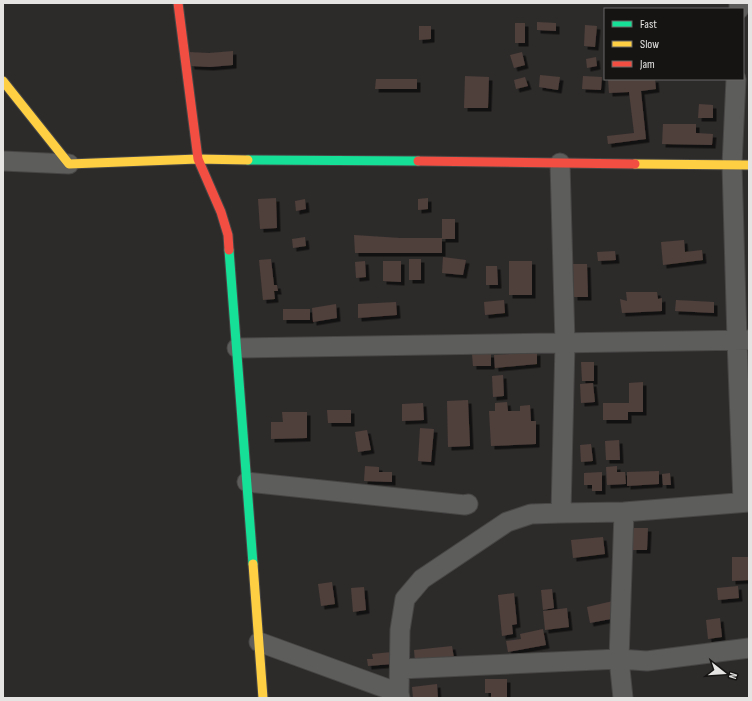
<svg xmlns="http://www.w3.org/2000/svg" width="752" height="701" viewBox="0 0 752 701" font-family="'Sofia Sans Condensed',sans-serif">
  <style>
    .building { fill: #4f3f3b; filter: url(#shadow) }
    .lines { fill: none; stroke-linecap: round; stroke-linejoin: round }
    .street-casing { stroke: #474645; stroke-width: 21 }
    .fast-casing { stroke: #474645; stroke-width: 11 }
    .slow-casing { stroke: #474645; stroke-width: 11 }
    .jam-casing { stroke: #474645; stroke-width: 11 }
    .street { stroke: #5d5d5b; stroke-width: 19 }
    .fast { stroke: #16e098; stroke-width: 9 }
    .slow { stroke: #ffcf43; stroke-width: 9 }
    .jam { stroke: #f24e42; stroke-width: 9 }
  </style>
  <defs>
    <filter id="shadow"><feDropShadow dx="3.5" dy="3.5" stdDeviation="0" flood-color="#0009"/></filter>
  </defs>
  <rect width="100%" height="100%" fill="#2d2b2a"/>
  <path class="building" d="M537,22L556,23V31L537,30Z
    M515,23H525V43H515Z
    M585,25L597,26L595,47L584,46Z
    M419,26H431V39L419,40Z
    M233,51V65L210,67L191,66L188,52L209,53Z
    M522,52L525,65L514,68L510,55Z
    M596,57L597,66L587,68L586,59Z
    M540,75L560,77L558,90L539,87Z
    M465,76L489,77L488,108H464Z
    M583,76L602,77L601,90L582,89Z
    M525,77L528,86L516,89L514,80Z
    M376,79H417V89H375Z
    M608,79H655L656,89L641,91L646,139L608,144L607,136L634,133L629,92L609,93Z
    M699,104L713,105V118H698Z
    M663,124H696V133L713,134L712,145L662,144Z
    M276,198L277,228L260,229L258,199Z
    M428,198V209L418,210V199Z
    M305,199L306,209L296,211L295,201Z
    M442,219H455V239H442Z
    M354,235L400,238H442V253H355Z
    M305,237L306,246L293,248L292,239Z
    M684,240L685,252L702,250L703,260L663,265L661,242Z
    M615,251L616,260L598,261L597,252Z
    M443,257L466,260L463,275L442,273Z
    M271,259L274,285H277L278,291H274L275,299L263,300L259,260Z
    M409,259H421V280H409Z
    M365,261L366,277L356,278L355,262Z
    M383,261H401V282L383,281Z
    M509,261H532V295H509Z
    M573,264H587L588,297H574Z
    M486,266H497L498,285H486Z
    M626,292H657L658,299L662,298V311L622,313L620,299L627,301Z
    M504,300L505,313L485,315L484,302Z
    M676,300L714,302V313L675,311Z
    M396,302L397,315L358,318V304Z
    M336,304L337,318L313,322L312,308Z
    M283,309H310V320H283Z
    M537,352V364L495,368L494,355Z
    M472,354H491V366H473Z
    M581,362H594V381H582Z
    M503,375L504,396L493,397L492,376Z
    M643,382V412H628V420H603V403H629V383Z
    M593,383L595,402L581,403L580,384Z
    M468,400L470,446L448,447L447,401Z
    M507,402L508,411H520V406L530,405L531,421H536V444L491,446L489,411H495V403Z
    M423,403L424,420L402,421V404Z
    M327,410H351V423H328Z
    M282,412H307V438L271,439V422H283Z
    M420,428L434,429L431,462L418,461Z
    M367,430L371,450L358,452L355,432Z
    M619,440L620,460H606L605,441Z
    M591,444L593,461L581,462L580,445Z
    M365,466L379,467V472H392V482L364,481Z
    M617,466V472H625L626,484L607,485L606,467Z
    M659,471V484L627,486V472Z
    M602,472V491H592V485H584V473Z
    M670,473L671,485H663L662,474Z
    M633,528H648L647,550H633Z
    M603,537L605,554L573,558L571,540Z
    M732,557H748L749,580L732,581Z
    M332,582L335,604L321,606L318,584Z
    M738,586L739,598L718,600L717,588Z
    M364,587L366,610L353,612L351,588Z
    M552,589L554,608L543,610L541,590Z
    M514,593L517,624L512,625L513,634L502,636L498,595Z
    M613,601L616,618L590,623L587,607Z
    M567,608L569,627L545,630L543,611Z
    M720,618L722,637L708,639L706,620Z
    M543,629L546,645L508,652L506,641L521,639L520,634Z
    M452,646L454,658L415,662L414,650Z
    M392,652L393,664L368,666L367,659H373L372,654Z
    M485,679H507V698H491V693H485Z
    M437,684L438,698H413L412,687Z"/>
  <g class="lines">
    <defs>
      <path id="street" d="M739,9V3
        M736,79L732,165L737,340L743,502
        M3,161L69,164
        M560,163L565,343L561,513
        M237,348L749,340
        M247,482L465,505L468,504
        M259,642L399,693L400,698
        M400,669L619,659L647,661L749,648
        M399,693L400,630L405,599L422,579L507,522L531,514L561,513L624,512L749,502
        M623,698L619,659L624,512"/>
      <path id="fast" d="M248,160L418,161
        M229,250L253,564"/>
      <path id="slow" d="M3,81L69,164L198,159L248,160
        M635,164L749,165
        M253,564L263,698"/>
      <path id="jam" d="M178,3L198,159L221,212L228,235L229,250
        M418,161L635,164"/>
    </defs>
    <use href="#street" class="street-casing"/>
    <use href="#fast" class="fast-casing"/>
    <use href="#slow" class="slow-casing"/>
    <use href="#jam" class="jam-casing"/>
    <use href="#street" class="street"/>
    <use href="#fast" class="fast"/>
    <use href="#slow" class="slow"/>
    <use href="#jam" class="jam"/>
  </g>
  <rect width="752" height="701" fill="none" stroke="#e5e4e3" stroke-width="8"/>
  <rect x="604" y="8" width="140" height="72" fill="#151413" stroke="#686766"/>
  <rect x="612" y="21" width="20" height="6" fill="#16e098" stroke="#686766"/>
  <text x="640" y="28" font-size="12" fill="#e5e4e3">Fast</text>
  <rect x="612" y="41" width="20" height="6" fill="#ffcf43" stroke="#686766"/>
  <text x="640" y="48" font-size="12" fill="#e5e4e3">Slow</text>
  <rect x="612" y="61" width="20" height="6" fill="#f24e42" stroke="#686766"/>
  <text x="640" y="68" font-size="12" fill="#e5e4e3">Jam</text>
  <g transform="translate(724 673) rotate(107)" stroke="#151413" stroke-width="3" paint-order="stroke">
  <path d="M0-3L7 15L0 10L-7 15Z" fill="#e5e4e3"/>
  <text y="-6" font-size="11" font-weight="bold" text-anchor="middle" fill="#e5e4e3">N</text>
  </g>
</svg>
